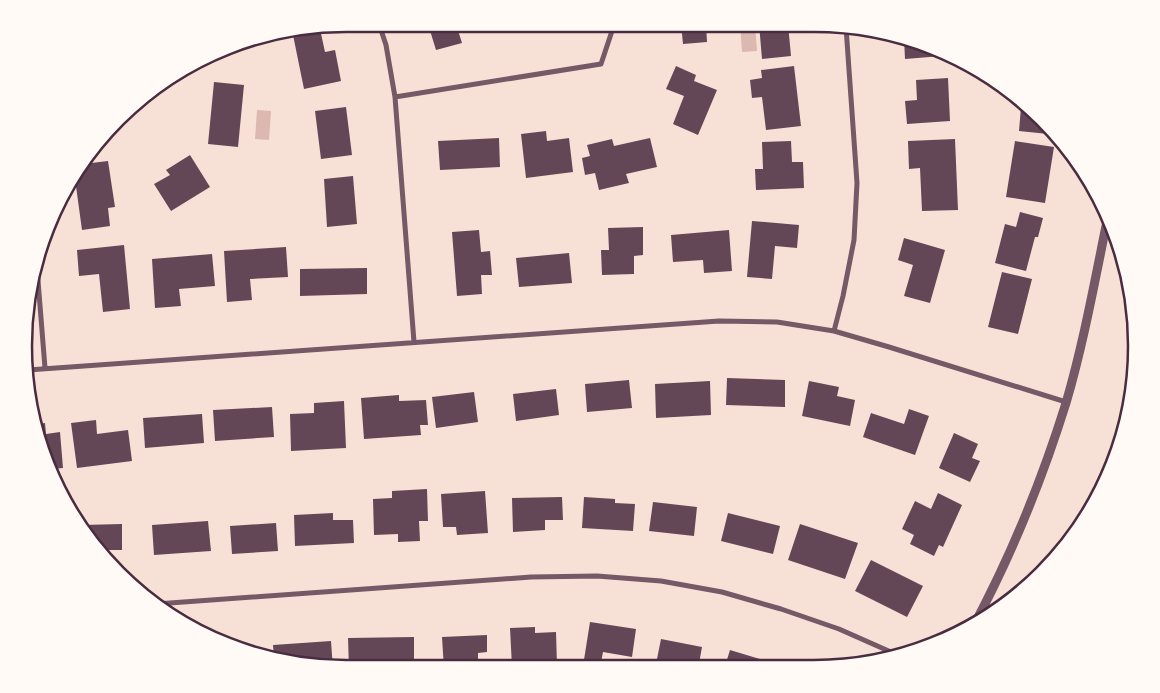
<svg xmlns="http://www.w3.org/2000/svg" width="1160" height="693" viewBox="0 0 1160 693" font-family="Quicksand,sans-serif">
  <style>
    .water { fill: #dcb8b0 }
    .building { fill: #644757 }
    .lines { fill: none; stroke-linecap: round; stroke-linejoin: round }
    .minor { stroke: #755966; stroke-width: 5 }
    .tertiary { stroke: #755966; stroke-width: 9 }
    .rim { fill: none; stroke: #4a2c40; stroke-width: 2.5 }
  </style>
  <rect width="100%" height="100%" fill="#f7e1d7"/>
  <path class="water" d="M740,24H755L757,51L742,52Z
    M257,110L271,111L269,140L255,139Z"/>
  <path class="building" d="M428,24H456L462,43L436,50Z
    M500,24H541V25L501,31Z
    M681,24H706L707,42L683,44Z
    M759,24H788L791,56L762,59Z
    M320,29L325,52L335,50L341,81L304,89L293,35Z
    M904,38L918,41L942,53V56L905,59Z
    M676,66L696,75L694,81L717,90L698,135L673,124L684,96L666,89Z
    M794,66L801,126L766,130L762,97L752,98L750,80L762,78L761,70Z
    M948,78L950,121L907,124L905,101L917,100L916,80Z
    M214,82L244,85L238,147L208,144Z
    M346,107L352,155L321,159L315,111Z
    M1021,107L1048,134L1019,131Z
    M546,131L547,141L569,138L573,172L526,178L521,134Z
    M499,138L500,167L440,170L438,141Z
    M650,138L657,167L626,174L629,183L599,190L595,173L585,175L582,158L590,156L587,145L612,139L614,146Z
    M955,139L958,210L922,211L920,168L909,169L908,141Z
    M791,141L792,162H803L804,188L756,190L755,169H763L762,142Z
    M1015,141L1054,147L1045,203L1006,197Z
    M190,155L210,187L171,211L154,184L170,175L166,170Z
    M108,161L115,207L108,208L110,226L82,230L75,179L83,164Z
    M353,176L357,224L327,227L324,179Z
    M1020,212L1043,218L1038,237H1035L1026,271L995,263L1005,224L1016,227Z
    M752,221L799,225L797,248L775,246L772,279L747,277Z
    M643,227V255L634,256V274L602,275L601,250H609L608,228Z
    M479,230L481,252L490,251L492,275H481L482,294L457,296L452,232Z
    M729,230L732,271L704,273L703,260L673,262L671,235Z
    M904,238L945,250L930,303L904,296L913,265L898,260Z
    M124,245L130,309L103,312L99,274L79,276L77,250Z
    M286,247L288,277L250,279L252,300L227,302L224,251Z
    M569,253L572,283L519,287L516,258Z
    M212,254L215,286L179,289L181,306L155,308L152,259Z
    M367,268V294L300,296V269Z
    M1002,272L1032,279L1018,334L988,327Z
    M727,378L785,380V407L726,405Z
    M629,380L632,408L587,412L585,384Z
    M710,381L711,415L656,418L655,384Z
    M809,381L839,387L837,396L855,400L850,426L802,416Z
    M556,389L559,415L516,421L513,394Z
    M474,392L478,422L436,428L432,397Z
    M399,395V401L426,400L428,425H420L421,435L364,439L361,398Z
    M344,401L346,448L291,451L290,414L314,413V403Z
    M272,407L274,437L215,441L213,410Z
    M909,409L929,416L915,455L863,437L871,413L904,424Z
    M202,414L204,443L145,448L143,418Z
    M96,420L97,434L128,430L132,461L77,468L71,423Z
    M45,423L46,434L60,432L63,468L51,469L41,451L37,424Z
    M954,433L978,444L972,458L980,461L970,482L939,468Z
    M427,489L428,521H419L420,541L398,542V534L374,535L373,499L392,498V491Z
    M485,491L488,533L457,535L456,527H443L441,494Z
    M938,493L962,505L943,547L939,545L934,556L910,544L914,535L902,529L915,501L931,509Z
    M562,497L563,520H545V530L513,532L512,498Z
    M584,497L615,499V503L635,504L633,531L582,528Z
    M653,502L697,507L694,536L649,531Z
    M333,513V520H353L354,543L295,546L294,515Z
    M728,513L780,526L773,554L721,541Z
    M208,521L211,551L154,555L152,525Z
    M276,523L278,551L232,554L230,526Z
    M122,524V550H107L108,559L91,543L82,527V525Z
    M800,524L858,543L845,579L788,560Z
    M871,560L923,586L907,617L855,591Z
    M590,622L636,629L632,657L603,652L600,668L583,666Z
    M535,627V633L556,632L557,665L512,667L510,628Z
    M487,635V652L478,653V669H444L442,637Z
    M414,637V667L349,669L348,638Z
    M661,639L702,647L698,669H655Z
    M331,641L333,669H325L274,658L273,645Z
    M257,646V655L242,652L234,648Z
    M730,650L777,664L775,669H716L718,661L726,663Z"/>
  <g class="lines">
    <path class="minor" d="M379,24L386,45L395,97L414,342
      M395,97L601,64L612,31V24
      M37,268L45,368
      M834,331L843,296L854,240L857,183L846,27
      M28,370L719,321L777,322L834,331L889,347L1066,402
      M156,604L531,577L597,576L661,581L722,592L781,609L839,629L900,656"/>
    <path class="tertiary" d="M973,627C1011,556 1042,480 1066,403C1083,345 1094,285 1106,226"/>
  </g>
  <path d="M0 0H1160V693H0ZM346 32H814A314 314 0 0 1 1128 346V346A314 314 0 0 1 814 660H346A314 314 0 0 1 32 346V346A314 314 0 0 1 346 32Z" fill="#fffaf5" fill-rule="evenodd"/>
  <path class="rim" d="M346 32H814A314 314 0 0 1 1128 346V346A314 314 0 0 1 814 660H346A314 314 0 0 1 32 346V346A314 314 0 0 1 346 32Z"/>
</svg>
